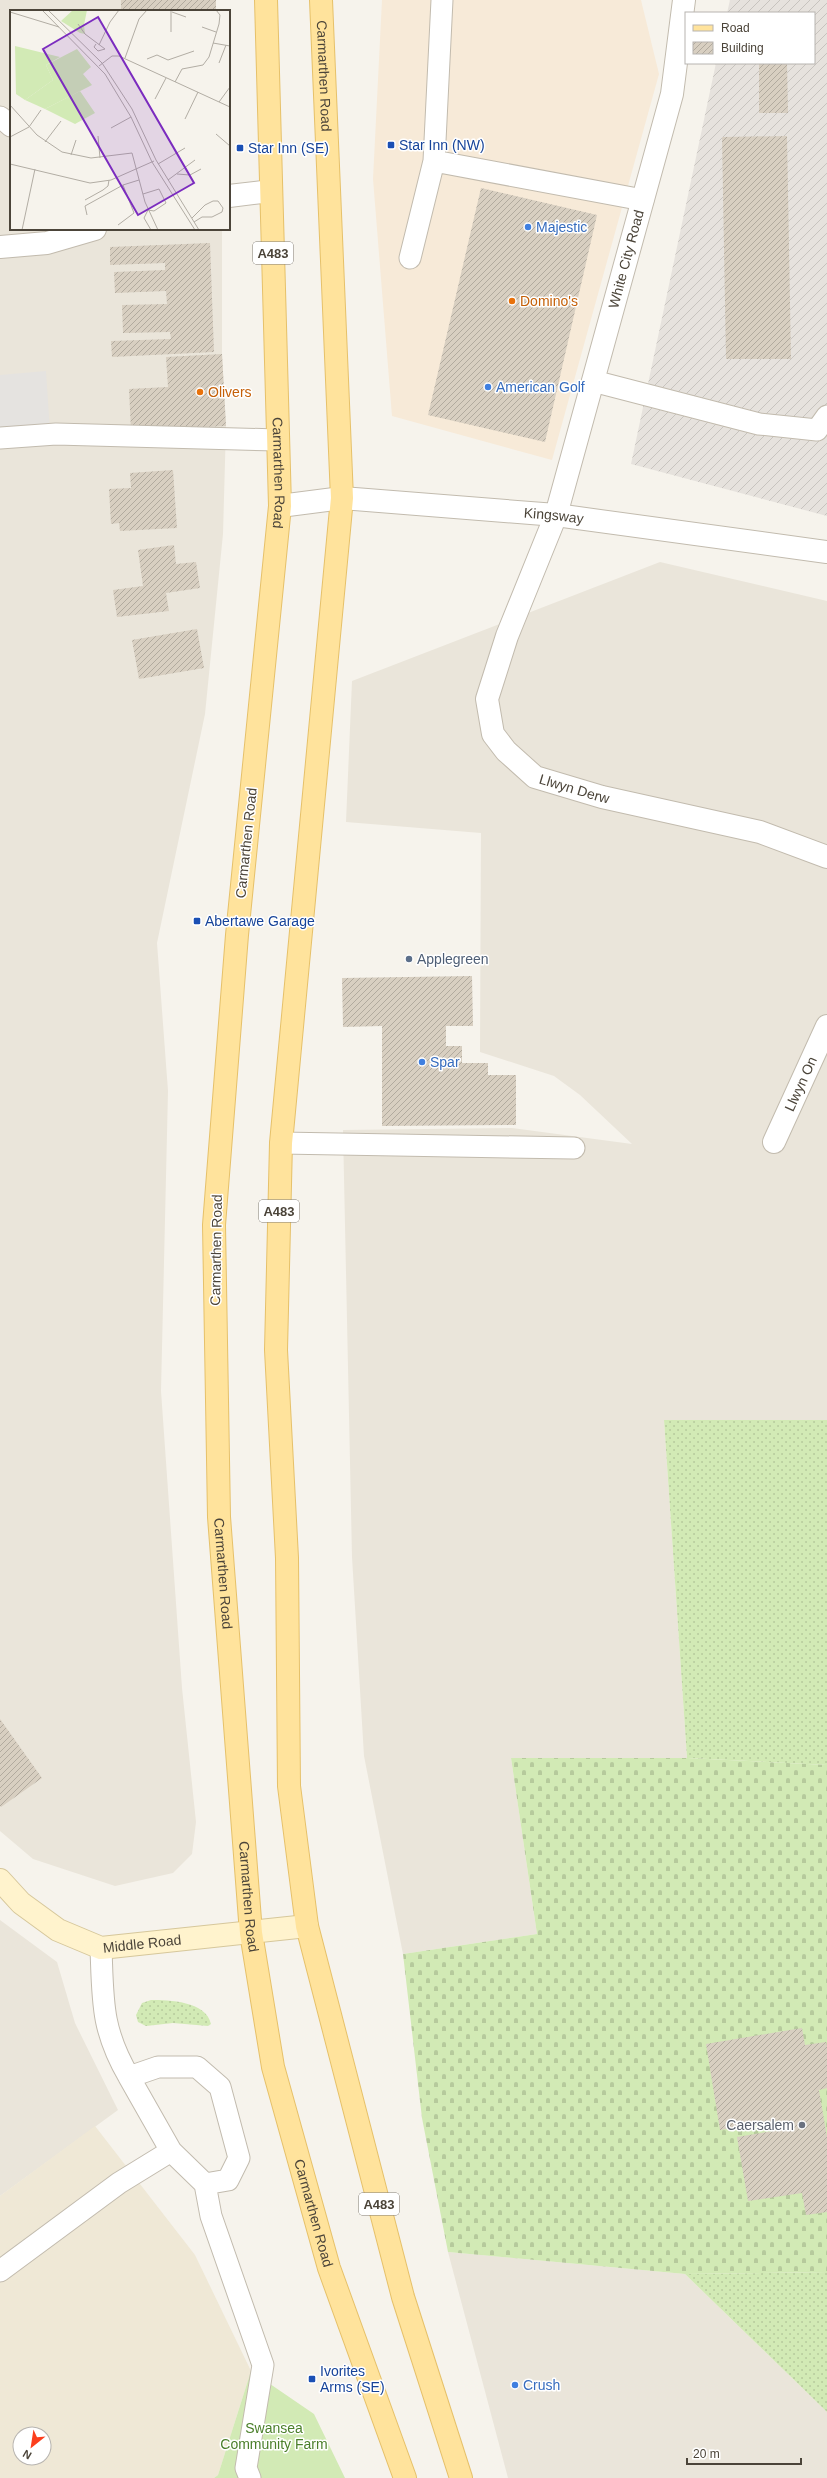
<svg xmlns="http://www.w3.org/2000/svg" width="827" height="2478" viewBox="0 0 827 2478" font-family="Helvetica,sans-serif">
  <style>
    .residential { fill: #eae5da }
    .commercial { fill: #f7ead8 }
    .industrial { fill: url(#industrial-furrows) }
    .education { fill: #efe8d6; fill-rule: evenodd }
    .grass { fill: url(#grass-dots) }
    .cemetery { fill: url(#cemetery-stones) }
    .garden { fill: #d2eab5 }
    .parking { fill: #e5e3e0 }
    .building { fill: url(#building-hatch) }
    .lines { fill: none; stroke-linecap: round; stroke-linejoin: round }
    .lane-casing { stroke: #c2bbae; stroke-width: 23 }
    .street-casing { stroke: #c2bbae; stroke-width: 24 }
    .secondary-casing { stroke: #d6c79b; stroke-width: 24 }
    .primary-casing { stroke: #e6c16a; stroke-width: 24 }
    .lane { stroke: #fff; stroke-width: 21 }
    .street { stroke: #fff; stroke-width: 22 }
    .secondary { stroke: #fff3cd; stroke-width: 22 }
    .primary { stroke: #ffe39c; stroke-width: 22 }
    .transit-dot { fill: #1a4fb4; stroke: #fff; stroke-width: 1.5 }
    .shop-dot { fill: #3f7fe0; stroke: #fff; stroke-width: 1.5 }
    .food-dot { fill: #e8710a; stroke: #fff; stroke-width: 1.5 }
    .service-dot { fill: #5c6f8a; stroke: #fff; stroke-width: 1.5 }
    .worship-dot { fill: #6b7280; stroke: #fff; stroke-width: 1.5 }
    .labels { text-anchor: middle; stroke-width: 3; stroke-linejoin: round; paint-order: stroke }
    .shield { fill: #fff; stroke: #817c74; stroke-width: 1 }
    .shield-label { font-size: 13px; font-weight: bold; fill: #4b4439 }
    .street-label { font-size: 14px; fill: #4b4439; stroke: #fff }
    .transit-label { font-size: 14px; fill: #164399; stroke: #fff; text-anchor: start }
    .shop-label { font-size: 14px; fill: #366cbe; stroke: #fff; text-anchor: start }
    .food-label { font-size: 14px; fill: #c56008; stroke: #fff; text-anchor: start }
    .service-label { font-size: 14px; fill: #4e5e75; stroke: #fff; text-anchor: start }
    .worship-label { font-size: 14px; fill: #5b616d; stroke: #fff; text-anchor: end }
    .park-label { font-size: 14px; fill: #4a7f2a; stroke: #fff }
    .inset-road { fill: none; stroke: #b2ada4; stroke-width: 1 }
    .view { fill: #7b2cbf; fill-opacity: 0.15; stroke: #7b2cbf; stroke-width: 2 }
    .inset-edge { fill: none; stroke: #4b4439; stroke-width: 2 }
  </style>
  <defs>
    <pattern id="industrial-furrows" width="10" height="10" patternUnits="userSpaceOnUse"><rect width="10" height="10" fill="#e6e2dd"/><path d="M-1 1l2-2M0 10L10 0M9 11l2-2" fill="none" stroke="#c7c3be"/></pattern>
    <pattern id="grass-dots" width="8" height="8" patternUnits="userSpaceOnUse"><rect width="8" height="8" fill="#d2eab5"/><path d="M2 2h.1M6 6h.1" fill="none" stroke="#b6ca9c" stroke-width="1.8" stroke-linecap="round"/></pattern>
    <pattern id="cemetery-stones" width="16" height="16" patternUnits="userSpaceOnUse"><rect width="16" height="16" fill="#d2eab5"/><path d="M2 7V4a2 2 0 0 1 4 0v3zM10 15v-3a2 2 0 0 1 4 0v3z" fill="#b6ca9c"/></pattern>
    <pattern id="building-hatch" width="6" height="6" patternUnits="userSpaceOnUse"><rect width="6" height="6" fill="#d8cfc1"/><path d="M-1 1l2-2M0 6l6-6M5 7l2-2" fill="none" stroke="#b1aa9e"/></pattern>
  </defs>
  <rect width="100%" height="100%" fill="#f6f3ec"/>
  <path class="residential" d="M0,0H216V11H11V229H222V354L226,426L223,534L205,714L157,943L168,1091L161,1391L182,1688L196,1822L192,1854L173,1873L115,1886L33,1859L0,1831Z
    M660,562L827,601V1420H664L687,1758H511L537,1934L403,1954L364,1756L352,1557L343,1130L512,1128L632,1144L580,1095L554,1076L480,1052L481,833L346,822L352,681Z
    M0,1920L57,1962L75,2023L118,2110L0,2196Z
    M448,2252L685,2274L827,2412V2478H508Z"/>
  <path class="commercial" d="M382,0H641L659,74L552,460L392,416L373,179Z"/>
  <path class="industrial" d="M730,0H827V516L631,464L716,63H814V13H727Z"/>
  <path class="education" d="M95,2126L195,2255L251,2371L218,2475L214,2478H0V2196ZM20,2434H44V2458H20Z"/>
  <path class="grass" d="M664,1420H827V1765L687,1758Z
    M151,2000C169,2000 206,2001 211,2024L208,2026L173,2023L146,2026L138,2022L136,2015L142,2003Z
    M827,2272V2412L685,2274Z"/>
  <path class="cemetery" d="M511,1758H687L827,1765V2272L685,2274L448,2252L422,2118L403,1954L537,1934Z"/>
  <path class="garden" d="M251,2371L314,2414L345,2478H214L218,2475Z"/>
  <path class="parking" d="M46,371L51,446L0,449V375Z"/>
  <path class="building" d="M121,0H216V11H121Z
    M759,63H787L788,113H759Z
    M787,136L791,359H726L722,137Z
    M481,188L597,215L545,442L428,415Z
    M210,243L214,352L112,357L111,341L171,339L170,332L123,333L122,305L167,304L166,291L115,293L114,272L165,270V263L110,265V247Z
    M222,354L226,426L131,431L129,389L168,387L166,357Z
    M173,470L177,528L120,531L119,523L111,524L109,489L131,488L130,473Z
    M174,545L176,564L196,562L200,588L166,593L169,611L117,617L113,590L143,586L138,550Z
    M197,629L204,668L139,679L132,640Z
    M472,976L473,1026H446V1046H462V1063H488V1075H516V1125L382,1126V1026L343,1027L342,978Z
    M0,1719L42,1778L1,1807L0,1806Z
    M802,2028L805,2045L826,2042L827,2046V2088L819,2090L827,2137V2212L806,2215L802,2193L748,2201L737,2137L779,2130L778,2121L720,2130L706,2044Z"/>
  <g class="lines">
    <defs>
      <path id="lane" d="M442,0L434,161L643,200
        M0,117L11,126
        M410,258L434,161
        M593,381L759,424L817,430L827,416
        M0,438L56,434L277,440
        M281,1143L574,1148
        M101,1948C103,2001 101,2029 129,2077
        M205,2184L228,2180L239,2158L220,2087L197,2067H158L129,2077L171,2151L205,2184L211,2216L263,2365L246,2468L250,2478
        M0,2271L119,2183L171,2151"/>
      <g id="street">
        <path id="s1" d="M684,0L672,94L556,515L507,636L487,699L493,734L506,751L535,777L602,797L760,832L827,857"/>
        <path d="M229,196L271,191"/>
        <path d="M0,247L47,243L95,229"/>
        <path id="s2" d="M280,506L342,498L556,515L827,552"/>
        <path id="s3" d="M774,1142L827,1026"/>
      </g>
      <g id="secondary">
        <path id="s4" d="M0,1880L21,1903L58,1930L101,1948L307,1926"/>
      </g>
      <g id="primary">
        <path id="s5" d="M266,0L280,506L237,935L214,1225L219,1517L251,1933L273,2067L329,2268L405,2478"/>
        <path id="s6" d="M321,0L342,498L281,1143L276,1350L287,1558L289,1786L307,1926L403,2297L461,2478"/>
      </g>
    </defs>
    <use href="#lane" class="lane-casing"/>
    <use href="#street" class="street-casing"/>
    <use href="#secondary" class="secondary-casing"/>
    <use href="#primary" class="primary-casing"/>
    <use href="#lane" class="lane"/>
    <use href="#street" class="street"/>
    <use href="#secondary" class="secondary"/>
    <use href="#primary" class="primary"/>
  </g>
  <g class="transit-dot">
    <rect x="387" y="141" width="8" height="8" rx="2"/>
    <rect x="236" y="144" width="8" height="8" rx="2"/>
    <rect x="193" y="917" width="8" height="8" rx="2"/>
    <rect x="308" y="2375" width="8" height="8" rx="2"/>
  </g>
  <g class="shop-dot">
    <circle cx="528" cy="227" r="4"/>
    <circle cx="488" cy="387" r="4"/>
    <circle cx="422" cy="1062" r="4"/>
    <circle cx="515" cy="2385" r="4"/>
  </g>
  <g class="food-dot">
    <circle cx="512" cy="301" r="4"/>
    <circle cx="200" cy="392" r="4"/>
  </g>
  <circle class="service-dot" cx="409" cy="959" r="4"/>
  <circle class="worship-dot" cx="802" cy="2125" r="4"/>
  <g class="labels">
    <g class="shield">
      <rect x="253" y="242" width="40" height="22" rx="3"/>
      <rect x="259" y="1200" width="40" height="22" rx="3"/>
      <rect x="359" y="2193" width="40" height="22" rx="3"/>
    </g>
    <g class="shield-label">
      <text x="273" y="258">A483</text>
      <text x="279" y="1216">A483</text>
      <text x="379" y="2209">A483</text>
    </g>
    <g class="street-label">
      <text dy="5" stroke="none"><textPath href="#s6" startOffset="76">Carmarthen Road</textPath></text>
      <text transform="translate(626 259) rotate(-75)" y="5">White City Road</text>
      <text dy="5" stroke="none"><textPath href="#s5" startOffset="473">Carmarthen Road</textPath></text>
      <text dy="5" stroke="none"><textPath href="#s2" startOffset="275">Kingsway</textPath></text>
      <text dy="5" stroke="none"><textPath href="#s1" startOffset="865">Llwyn Derw</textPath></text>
      <text transform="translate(246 843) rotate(-84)" y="5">Carmarthen Road</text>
      <text dy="5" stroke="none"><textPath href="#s3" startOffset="64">Llwyn On</textPath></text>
      <text transform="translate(216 1250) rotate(-89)" y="5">Carmarthen Road</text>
      <text dy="5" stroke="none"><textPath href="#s5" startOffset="1577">Carmarthen Road</textPath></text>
      <text dy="5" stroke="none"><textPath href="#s5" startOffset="1901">Carmarthen Road</textPath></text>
      <text dy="5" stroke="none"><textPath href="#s4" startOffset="165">Middle Road</textPath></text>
      <text dy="5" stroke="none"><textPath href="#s5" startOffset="2225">Carmarthen Road</textPath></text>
    </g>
    <g class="transit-label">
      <text x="399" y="150">Star Inn (NW)</text>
      <text x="248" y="153">Star Inn (SE)</text>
      <text x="205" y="926">Abertawe Garage</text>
      <text x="320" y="2376">Ivorites<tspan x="320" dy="16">Arms (SE)</tspan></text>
    </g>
    <g class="shop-label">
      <text x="536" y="232">Majestic</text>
      <text x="496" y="392">American Golf</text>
      <text x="430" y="1067">Spar</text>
      <text x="523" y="2390">Crush</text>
    </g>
    <g class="food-label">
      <text x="520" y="306">Domino's</text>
      <text x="208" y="397">Olivers</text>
    </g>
    <g class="service-label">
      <text x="417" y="964">Applegreen</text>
    </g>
    <g class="worship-label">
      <text x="794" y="2130">Caersalem</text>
    </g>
    <g class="park-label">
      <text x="274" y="2433">Swansea<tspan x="274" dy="16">Community Farm</tspan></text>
    </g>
  </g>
  <g transform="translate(10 10)">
    <rect width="220" height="220" fill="#f6f3ec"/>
    <path d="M5,36L50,47L36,55L43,70L15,90L6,84ZM70,81L85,103L65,114L35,99Z" fill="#d2eab5"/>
    <path d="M67,39L81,57L73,64L82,75L35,99L15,90L43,70L36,55Z" fill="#d2eab5"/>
    <path d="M63,0H77L74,15L75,24L70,23L51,11Z" fill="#d2eab5"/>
    <path class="inset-road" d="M32,0L95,64L121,107L142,152L185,220M38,0L92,53L122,99L146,150L189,220M161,0V22M0,2L49,17M162,2L176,7M68,14L75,24L95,39L88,41L84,37L86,34M192,17L206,22M203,33L220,36M89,35L100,12L109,0M115,48L129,9L137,0M137,49L147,45L158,50L184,41M209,53L216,35M89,56L102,46H109L220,97M165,72L172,59L193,55L199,47L209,14L210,5L206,0M145,89L156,68M209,92L220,77M0,95L27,125L52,142L81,148L122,143L135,192L148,220M175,109L188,82M101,118L121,107M206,124L220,136M88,126L90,148M0,127L19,117L31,100M35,132L51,111M61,145L66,130M0,154L80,173L101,170L144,151M148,154L175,138M167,164L180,165L191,159M158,170L185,150M133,184L149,179L156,193L144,201L138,200M75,190L93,180L98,176L99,170M138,200L134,208L141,220M77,205L75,196L113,175M182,208L195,195L203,191H208L213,198L212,202L202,207H192L184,212M108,215L124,203L113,175L129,170M12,220L25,159"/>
    <path class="view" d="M88,7L184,173L128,205L33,39Z"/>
    <rect width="220" height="220" class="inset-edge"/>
  </g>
  <rect x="685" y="12" width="130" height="52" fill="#ffffff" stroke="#b7b4b0"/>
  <rect x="693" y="25" width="20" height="6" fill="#ffe39c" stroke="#b7b4b0"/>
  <text x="721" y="32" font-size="12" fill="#4b4439">Road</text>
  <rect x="693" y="42" width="20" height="12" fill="url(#building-hatch)" stroke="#b7b4b0"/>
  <text x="721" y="52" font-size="12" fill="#4b4439">Building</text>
  <g transform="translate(32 2446) rotate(210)"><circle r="19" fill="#ffffff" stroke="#b7b4b0"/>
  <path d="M0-3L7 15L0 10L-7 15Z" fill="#fc3f1d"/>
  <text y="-6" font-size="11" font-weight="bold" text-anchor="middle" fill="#4b4439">N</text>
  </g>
  <path d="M687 2458v6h114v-6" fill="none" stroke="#4b4439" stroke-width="2"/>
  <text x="693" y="2458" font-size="12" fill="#4b4439" stroke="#ffffff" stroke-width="3" paint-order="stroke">20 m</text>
</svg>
